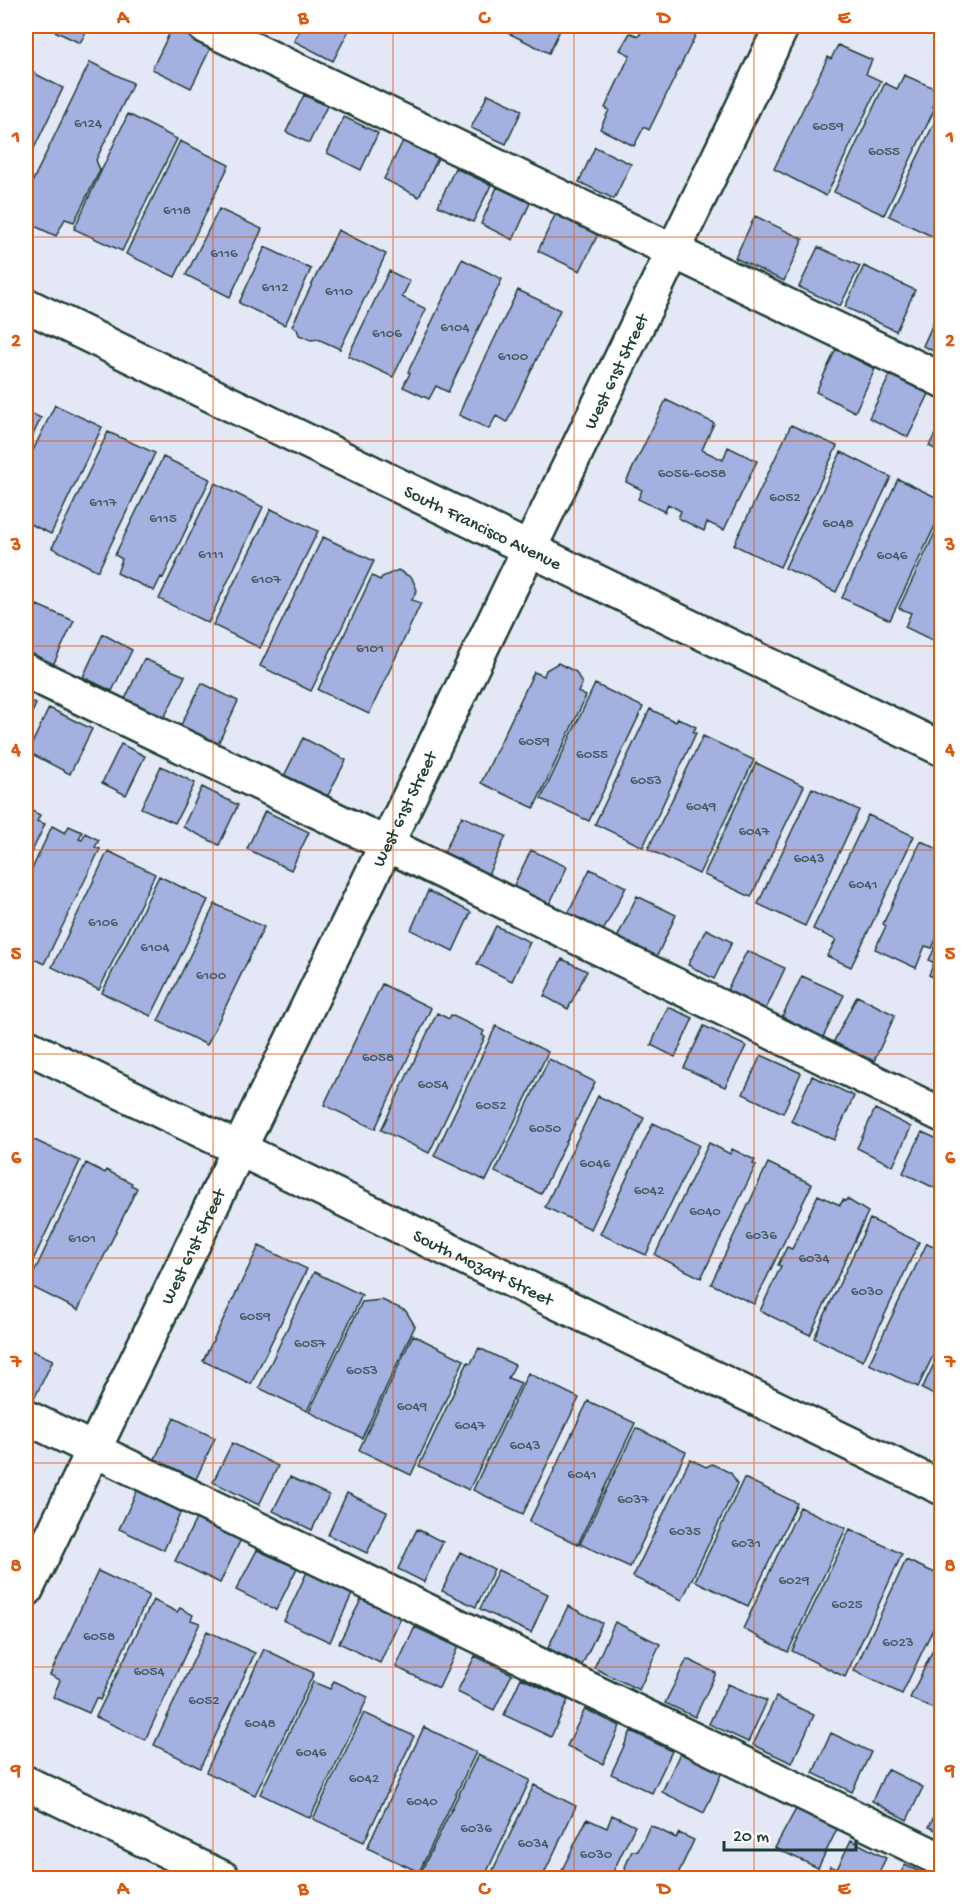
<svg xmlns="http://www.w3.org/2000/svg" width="967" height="1904" viewBox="0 0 967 1904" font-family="'Gochi Hand',sans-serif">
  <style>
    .building { fill: #a3b0e0; stroke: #1f3d34; stroke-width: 1.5 }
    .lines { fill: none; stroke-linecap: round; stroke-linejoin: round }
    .minor-casing { stroke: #1f3d34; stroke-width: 38 }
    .minor { stroke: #fff; stroke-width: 33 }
    .grid { fill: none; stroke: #de580e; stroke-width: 1.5; stroke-opacity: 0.55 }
    .labels { text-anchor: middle; stroke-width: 4.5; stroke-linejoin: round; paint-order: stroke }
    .number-label { font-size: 15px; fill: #405a5f }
    .street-label { font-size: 18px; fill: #1f3d34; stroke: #fff }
    .neatline { fill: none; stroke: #de580e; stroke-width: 2 }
    .grid-label { font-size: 20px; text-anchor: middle; font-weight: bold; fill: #de580e }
  </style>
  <rect width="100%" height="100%" fill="#e3e7f6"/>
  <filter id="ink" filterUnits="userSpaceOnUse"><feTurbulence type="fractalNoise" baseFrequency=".0167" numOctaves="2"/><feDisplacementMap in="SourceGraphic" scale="12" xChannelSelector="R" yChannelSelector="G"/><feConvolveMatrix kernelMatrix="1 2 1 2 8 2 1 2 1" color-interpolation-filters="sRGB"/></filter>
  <g filter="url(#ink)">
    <path class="building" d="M44,26H89L80,43Z
      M302,26H351L333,61L294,41Z
      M510,26H562L549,53L506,32Z
      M644,26H700L649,130L644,127L634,146L600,129L609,110L605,108L630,55L620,50L630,33L639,36Z
      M172,28L211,47L191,88L152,69Z
      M838,45L872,60L866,74L881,81L826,196L774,169L828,57L831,59Z
      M90,62L133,83L96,160L100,170L74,222L65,219L56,236L26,222L33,203L26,199V195Z
      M26,69L63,88L26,165Z
      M904,75L941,91L933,107L935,108L884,215L834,192L885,83L897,89Z
      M488,94L522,110L506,144L471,128Z
      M304,95L327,106L309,143L286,132Z
      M942,107V232L938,239L889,216Z
      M128,114L177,139L122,251L74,229Z
      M344,117L378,133L361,170L327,153Z
      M180,141L229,165L175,277L126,254Z
      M403,141L438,158L419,197L384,179Z
      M595,147L631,164L614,199L579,182Z
      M455,168L491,185L473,222L438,206Z
      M497,187L530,203L513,240L481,224Z
      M219,209L262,229L230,297L186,275Z
      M557,211L599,232L580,271L538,251Z
      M755,216L803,239L784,281L735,258Z
      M338,230L386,254L340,349L318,339L311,340L299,335L297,329L292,326Z
      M265,247L311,269L285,325L239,303Z
      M818,247L860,266L840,306L799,287Z
      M462,259L502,279L448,392L436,386L429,399L403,387L410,373L408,372Z
      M864,266L915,290L896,331L845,307Z
      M389,271L410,281L402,297L426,309L393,377L348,356Z
      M518,290L560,310L507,422L496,416L489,429L459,415L465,400Z
      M940,308H942V355L923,346Z
      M836,349L875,369L855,412L816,392Z
      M890,375L929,394L908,437L869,418Z
      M666,400L714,423L702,450L723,460L728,447L757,461L724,530L707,522L704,531L678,518L681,511L668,504L665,512L638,499L642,490L626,482Z
      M55,405L102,427L51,534L26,522V465Z
      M26,411L41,418L26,449Z
      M942,420V453L929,446Z
      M791,425L837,446L780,567L734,545Z
      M108,432L155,453L98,571L52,548Z
      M841,452L891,477L836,592L785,568Z
      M163,457L210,479L163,578L161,577L154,591L117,573L122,559L115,555Z
      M898,479L942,500V511L890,620L842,598Z
      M215,483L263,507L208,623L159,599Z
      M271,509L318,531L260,648L213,625Z
      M942,518V641L940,644L905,627L911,613L899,608Z
      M323,537L374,561L311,691L260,666Z
      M398,570L412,578L417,590L412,600L421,603L369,714L318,690L372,576L380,580L382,577Z
      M37,605L74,621L53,665L26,652V627Z
      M103,634L132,650L112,691L83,677Z
      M144,659L185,676L164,718L125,699Z
      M558,663L576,672L582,684L578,692L586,696L534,808L481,783L534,672L544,676L546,670Z
      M202,683L238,701L217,746L180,727Z
      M595,684L643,707L589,821L541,799Z
      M26,699L36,704L26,726Z
      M49,708L92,729L70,774L28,752Z
      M650,709L676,722L678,718L696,727L693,732L696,733L643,847L595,824Z
      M703,736L754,760L699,874L648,849Z
      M303,738L346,760L324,803L281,782Z
      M121,744L145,756L126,795L102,783Z
      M756,763L804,786L751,897L704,875Z
      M161,766L195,783L175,823L141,808Z
      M202,787L238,805L219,845L183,827Z
      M812,788L859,810L805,926L758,904Z
      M26,808L40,815L37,821L45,824L26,864Z
      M265,811L309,832L291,870L247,849Z
      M868,815L914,836L851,967L827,956L836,940L813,929Z
      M462,816L506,836L486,879L441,858Z
      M52,826L65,833L69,826L82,832L79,839L82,840L85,833L99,840L95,847L100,849L44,964L26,955V882Z
      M921,841L942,851V927L932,948L925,946L916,968L875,949L886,926L883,924Z
      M531,850L567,867L549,905L513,887Z
      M108,851L155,874L99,990L52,967Z
      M590,869L626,887L603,931L568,914Z
      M159,876L208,900L151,1016L102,993Z
      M428,891L471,912L453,951L411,930Z
      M637,896L676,915L656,958L617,938Z
      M215,904L264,927L207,1045L158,1021Z
      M496,926L530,942L512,981L477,964Z
      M706,929L732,942L714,979L688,965Z
      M942,933V981L929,975L934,963L929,960Z
      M747,951L785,968L766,1009L727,990Z
      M562,959L587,971L568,1009L544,996Z
      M802,976L844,995L823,1037L782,1017Z
      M382,984L431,1008L375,1129L324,1105Z
      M857,996L895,1015L874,1061L833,1043Z
      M668,1007L693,1018L675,1057L651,1045Z
      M437,1013L449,1019L451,1015L484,1031L482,1035L485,1037L429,1153L381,1130Z
      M496,1026L548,1052L486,1181L434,1156Z
      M704,1026L746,1046L725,1087L684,1068Z
      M761,1055L801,1073L783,1113L743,1094Z
      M549,1059L595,1082L541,1194L495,1172Z
      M812,1076L854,1096L834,1140L791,1121Z
      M598,1096L644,1118L591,1229L545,1207Z
      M875,1109L911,1127L893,1166L857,1148Z
      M653,1123L699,1145L646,1255L600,1234Z
      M922,1132L942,1141L941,1191L903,1173Z
      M32,1139L80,1161L26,1275V1154Z
      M709,1143L730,1154L732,1149L755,1160L753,1164L756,1165L701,1278L655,1255Z
      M86,1163L105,1173L106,1170L132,1183L131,1185L137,1188L78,1310L28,1285Z
      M768,1163L812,1184L754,1304L711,1284Z
      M818,1195L840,1205L843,1200L845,1201L847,1199L868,1212L810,1335L760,1311L781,1266L778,1265L787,1247L792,1249Z
      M870,1219L919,1242L863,1361L814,1338Z
      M927,1243L939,1249L942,1244V1337L918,1387L869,1364Z
      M259,1246L307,1269L251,1384L203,1361Z
      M314,1272L362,1295L307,1411L259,1388Z
      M382,1300L406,1311L415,1326L362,1438L309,1412L362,1302Z
      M413,1335L464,1360L411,1475L359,1450Z
      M942,1347V1399L922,1389Z
      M26,1348L53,1360L33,1401L26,1397Z
      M479,1348L515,1365L508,1378L521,1383L469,1490L419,1466L468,1362L471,1363Z
      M528,1373L579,1398L523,1514L473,1490Z
      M588,1401L635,1423L578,1544L529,1522Z
      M174,1418L215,1438L196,1479L155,1459Z
      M636,1428L686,1452L630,1567L580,1544Z
      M232,1443L278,1466L259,1505L213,1482Z
      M690,1459L706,1467L712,1464L731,1473L737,1484L682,1600L633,1577Z
      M290,1477L329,1495L312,1530L273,1511Z
      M744,1478L797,1503L748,1606L695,1581Z
      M139,1487L183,1507L164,1550L119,1529Z
      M347,1493L387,1512L367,1553L328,1535Z
      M800,1507L846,1528L788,1652L743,1629Z
      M197,1517L241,1539L220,1583L175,1561Z
      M417,1529L443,1542L424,1582L398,1569Z
      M850,1529L902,1554L845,1677L792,1651Z
      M257,1550L297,1568L276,1610L236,1590Z
      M460,1552L494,1569L476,1607L442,1591Z
      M906,1560L942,1576V1610L902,1694L854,1671Z
      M498,1570L548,1594L531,1633L480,1609Z
      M98,1571L149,1595L100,1700L96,1698L89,1713L53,1697L60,1680L50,1675Z
      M307,1572L352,1594L330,1642L284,1621Z
      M362,1598L401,1617L380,1663L339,1643Z
      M153,1600L177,1612L180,1608L193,1615L191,1620L200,1623L145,1740L96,1717Z
      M568,1606L602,1623L582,1665L548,1648Z
      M615,1622L660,1644L639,1690L594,1668Z
      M415,1627L458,1647L439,1688L396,1667Z
      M207,1631L255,1653L200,1768L154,1745Z
      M942,1631V1713L910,1698Z
      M264,1649L314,1673L255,1795L206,1772Z
      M475,1656L512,1674L494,1710L457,1692Z
      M687,1659L716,1673L695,1717L665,1703Z
      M521,1678L568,1700L551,1737L504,1715Z
      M334,1681L368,1697L310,1818L260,1794L313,1682L330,1689Z
      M728,1684L767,1701L748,1742L709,1724Z
      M776,1697L814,1715L792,1763L753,1745Z
      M585,1709L620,1726L603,1764L567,1746Z
      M364,1713L414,1736L364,1842L313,1819Z
      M424,1727L476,1752L419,1872L367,1848Z
      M631,1731L672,1751L652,1793L611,1774Z
      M831,1733L871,1752L852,1792L813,1773Z
      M681,1751L722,1772L704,1813L662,1792Z
      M478,1755L530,1780L484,1878H429L420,1874Z
      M887,1769L923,1787L907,1820L872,1801Z
      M534,1785L576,1806L542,1878H489Z
      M942,1801V1833L929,1827Z
      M796,1809L837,1829L818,1868L775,1848Z
      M612,1815L635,1826L610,1878H558L587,1819L607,1828Z
      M650,1825L676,1838L679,1833L694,1840L676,1878H625L627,1875L625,1867L632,1851H638Z
      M851,1840L886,1858L876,1878H832L833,1876L827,1874L830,1866L837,1869Z
      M905,1865L933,1878H898Z"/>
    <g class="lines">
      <defs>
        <g id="minor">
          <path d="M204,26L942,380"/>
          <path id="s1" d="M26,305L942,749"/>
          <path d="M26,671L386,844L942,1115"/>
          <path id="s2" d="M26,1046L942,1488"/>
          <path d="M26,1417L942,1860"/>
          <path id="s3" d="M26,1590L782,26"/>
          <path d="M26,1783L223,1878"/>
        </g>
      </defs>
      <use href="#minor" class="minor-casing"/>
      <use href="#minor" class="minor"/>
    </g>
  </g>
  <path class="grid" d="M213,26V1878M393,26V1878M574,26V1878M754,26V1878M26,237H942M26,441H942M26,646H942M26,850H942M26,1054H942M26,1258H942M26,1463H942M26,1667H942"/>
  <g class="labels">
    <g class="number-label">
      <text x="88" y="127">6124</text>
      <text x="828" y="130">6059</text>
      <text x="884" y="155">6055</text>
      <text x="177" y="214">6118</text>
      <text x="224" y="257">6116</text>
      <text x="275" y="291">6112</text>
      <text x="339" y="295">6110</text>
      <text x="455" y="331">6104</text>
      <text x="387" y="337">6106</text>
      <text x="513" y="360">6100</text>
      <text x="692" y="477">6056-6058</text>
      <text x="785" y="501">6052</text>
      <text x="103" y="506">6117</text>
      <text x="163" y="522">6115</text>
      <text x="838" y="527">6048</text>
      <text x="211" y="558">6111</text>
      <text x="892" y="559">6046</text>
      <text x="266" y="583">6107</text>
      <text x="370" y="652">6101</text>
      <text x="534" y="745">6059</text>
      <text x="592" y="758">6055</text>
      <text x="646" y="784">6053</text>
      <text x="701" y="810">6049</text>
      <text x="754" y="835">6047</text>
      <text x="809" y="862">6043</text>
      <text x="863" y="888">6041</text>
      <text x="103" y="926">6106</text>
      <text x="155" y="951">6104</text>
      <text x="211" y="979">6100</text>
      <text x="378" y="1061">6058</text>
      <text x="433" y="1088">6054</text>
      <text x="491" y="1109">6052</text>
      <text x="545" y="1132">6050</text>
      <text x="595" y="1167">6046</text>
      <text x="649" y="1194">6042</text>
      <text x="705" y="1215">6040</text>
      <text x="761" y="1239">6036</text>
      <text x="82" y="1242">6101</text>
      <text x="814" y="1262">6034</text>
      <text x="867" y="1295">6030</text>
      <text x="255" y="1320">6059</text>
      <text x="310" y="1347">6057</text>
      <text x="362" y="1374">6053</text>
      <text x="412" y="1410">6049</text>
      <text x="470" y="1429">6047</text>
      <text x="525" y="1449">6043</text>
      <text x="582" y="1478">6041</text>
      <text x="633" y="1503">6037</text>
      <text x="685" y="1535">6035</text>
      <text x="746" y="1547">6031</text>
      <text x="794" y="1584">6029</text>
      <text x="847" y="1608">6025</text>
      <text x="99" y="1640">6058</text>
      <text x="898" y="1646">6023</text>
      <text x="149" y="1675">6054</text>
      <text x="204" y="1704">6052</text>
      <text x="260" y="1727">6048</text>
      <text x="311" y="1756">6046</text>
      <text x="364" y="1782">6042</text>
      <text x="422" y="1805">6040</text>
      <text x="476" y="1832">6036</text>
      <text x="533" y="1847">6034</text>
      <text x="596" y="1858">6030</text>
    </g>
    <g class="street-label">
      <text dy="6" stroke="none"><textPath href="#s3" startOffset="1354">West 61st Street</textPath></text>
      <text dy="6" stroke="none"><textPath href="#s1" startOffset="508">South Francisco Avenue</textPath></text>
      <text dy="6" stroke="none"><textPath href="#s3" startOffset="868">West 61st Street</textPath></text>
      <text dy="6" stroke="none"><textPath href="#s3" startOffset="382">West 61st Street</textPath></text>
      <text dy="6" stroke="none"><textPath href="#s2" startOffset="508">South Mozart Street</textPath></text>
    </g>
  </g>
  <rect width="967" height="1904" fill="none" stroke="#fff" stroke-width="66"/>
  <path d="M724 1841v9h132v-9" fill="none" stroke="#1f3d34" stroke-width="3"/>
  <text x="733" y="1841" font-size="18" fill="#1f3d34" stroke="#ffffff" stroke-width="4.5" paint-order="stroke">20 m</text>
  <rect x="33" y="33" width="901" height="1838" class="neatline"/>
  <g class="grid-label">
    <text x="123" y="23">A</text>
    <text x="303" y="23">B</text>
    <text x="484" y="23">C</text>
    <text x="664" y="23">D</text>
    <text x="844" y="23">E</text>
    <text x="16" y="142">1</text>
    <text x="950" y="142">1</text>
    <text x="16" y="346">2</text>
    <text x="950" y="346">2</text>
    <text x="16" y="550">3</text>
    <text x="950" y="550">3</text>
    <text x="16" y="755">4</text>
    <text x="950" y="755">4</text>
    <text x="16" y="959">5</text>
    <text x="950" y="959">5</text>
    <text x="16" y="1163">6</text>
    <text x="950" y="1163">6</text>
    <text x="16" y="1367">7</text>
    <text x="950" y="1367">7</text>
    <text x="16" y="1571">8</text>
    <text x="950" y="1571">8</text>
    <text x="16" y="1776">9</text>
    <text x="950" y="1776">9</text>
    <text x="123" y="1894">A</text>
    <text x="303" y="1894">B</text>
    <text x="484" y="1894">C</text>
    <text x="664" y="1894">D</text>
    <text x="844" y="1894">E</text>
  </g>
</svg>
